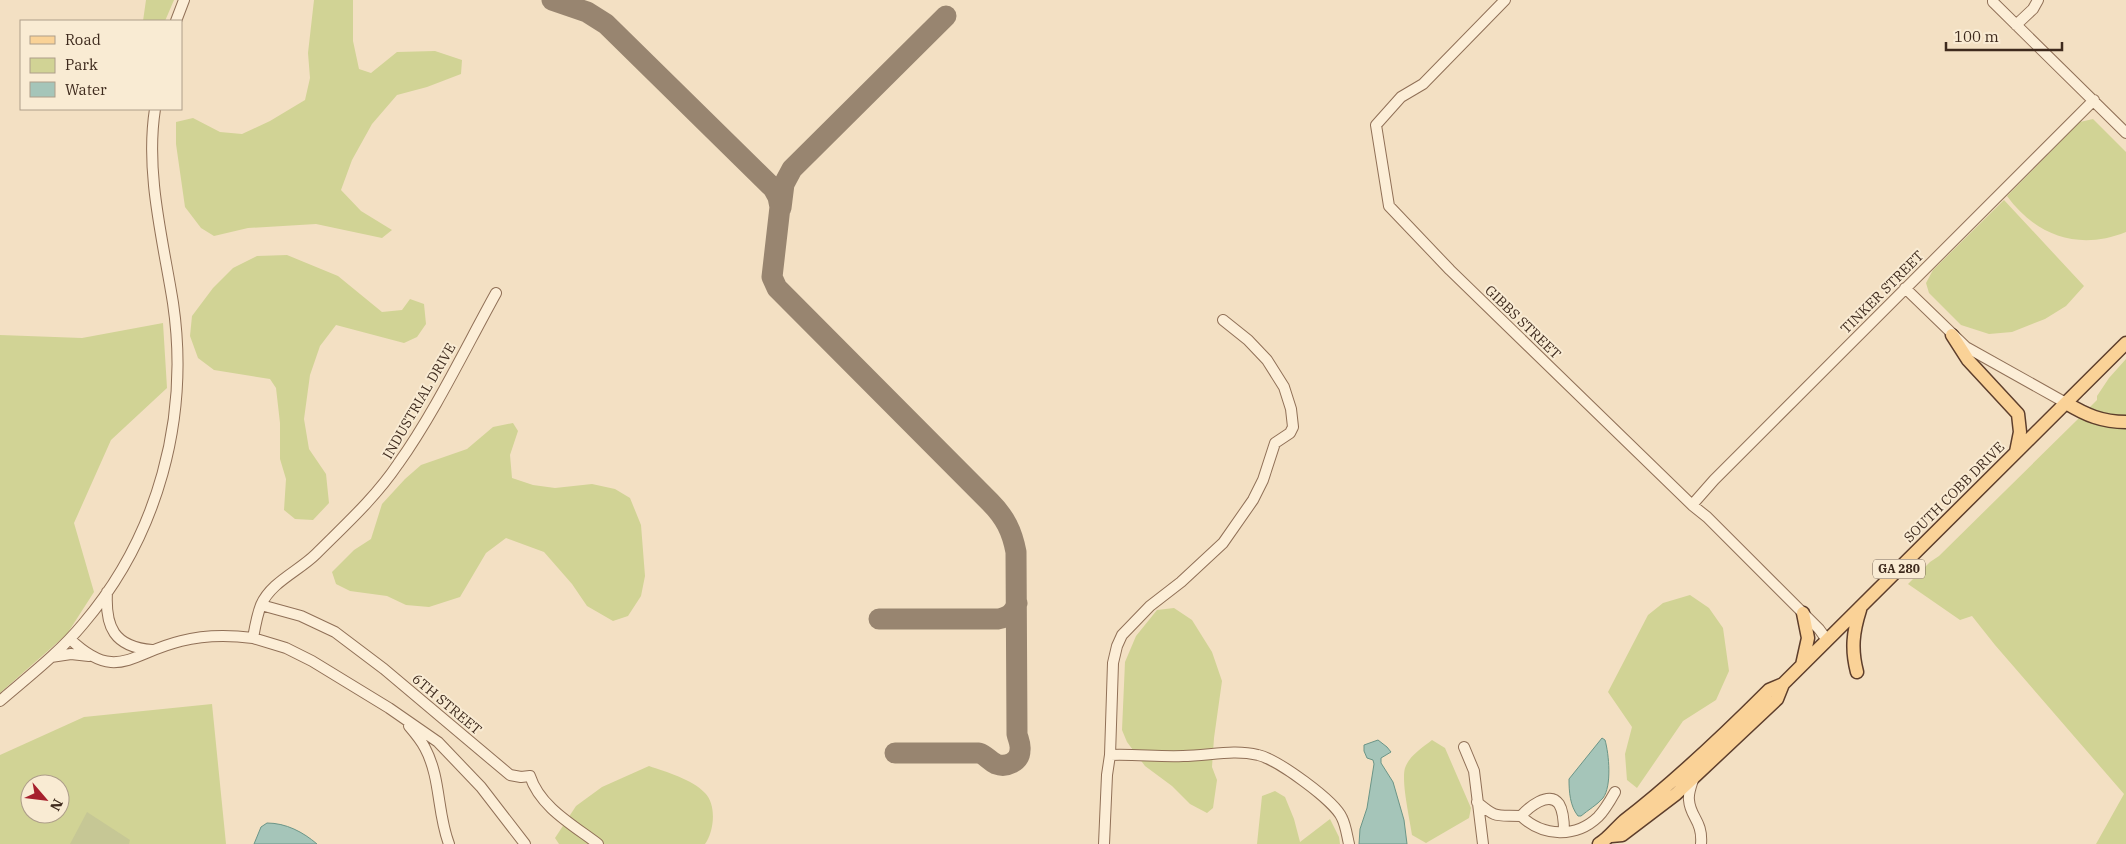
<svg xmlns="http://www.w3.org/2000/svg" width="2126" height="844" viewBox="0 0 2126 844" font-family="'IBM Plex Serif',serif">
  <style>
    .green { fill: #d1d395; fill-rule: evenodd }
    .cemetery { fill: #c6c795 }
    .water { fill: #a5c5b9; stroke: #6b9587 }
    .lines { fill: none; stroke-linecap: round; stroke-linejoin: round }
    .taxiway { stroke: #988570; stroke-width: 21 }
    .minor-casing { stroke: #907057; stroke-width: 12 }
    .major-casing { stroke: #5d3e2c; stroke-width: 15 }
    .minor { stroke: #fceed7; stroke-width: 10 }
    .major { stroke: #fad297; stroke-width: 12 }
    .labels { text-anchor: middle; stroke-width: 4; stroke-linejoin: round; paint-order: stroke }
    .shield { fill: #f9ebd3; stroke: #766454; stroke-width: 1 }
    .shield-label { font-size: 12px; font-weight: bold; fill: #3e2a1d }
    .street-label { font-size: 14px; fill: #3e2a1d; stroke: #f9ebd3 }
  </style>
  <rect width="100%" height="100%" fill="#f3e0c3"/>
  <path class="green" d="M146,0H174L165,21H143Z
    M314,0H353V41L359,69L371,73L397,52L435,51L462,60L461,74L427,87L397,95L372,124L352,160L341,190L361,211L392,230L382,238L316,224L248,228L214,236L201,228L185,207L176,144V122L193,118L220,132L242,134L270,121L305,100L310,78L308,53Z
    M2093,119L2126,152V232C2079,251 2036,236 2007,196L2080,122Z
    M2004,200L2084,286L2066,306L2045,319L2012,332L1989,334L1961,325L1929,293L1926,283L1933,270Z
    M287,255L338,276L382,312L402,310L410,299L424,304L426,324L417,337L404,343L336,325L320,346L310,375L304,419L309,449L326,474L329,503L313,520L295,519L284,510L286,479L280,459V423L276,388L270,379L214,370L198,358L190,336L192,316L213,288L233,268L257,256Z
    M163,323L167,388L111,440L74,523L94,592L67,634L0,693V335L82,338Z
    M2126,359V844H2096L2124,794L1995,645L1972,616L1960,620L1908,584L1930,562L1939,556L2076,421L2097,400V396L2109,378Z
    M513,423L518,431L510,455L512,478L533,485L555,488L592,484L615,489L630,498L641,525L645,576L641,596L628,616L613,621L587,606L572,584L544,552L506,538L486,553L460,597L429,607L406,605L387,596L350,591L336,584L332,572L354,550L371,539L382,504L405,479L421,465L467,449L493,427Z
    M1690,595L1709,608L1723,628L1729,671L1716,700L1683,721L1637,788L1627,780L1625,754L1632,727L1608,692L1648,615L1663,603Z
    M1174,608L1192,620L1212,652L1222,681L1214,738L1212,767L1217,780L1213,808L1207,813L1190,804L1172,786L1145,766L1127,742L1122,730L1125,662L1136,636L1157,610Z
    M212,704L226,844H0V755L84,717ZM30,784H60V814H30Z
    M1432,740L1445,748L1471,808L1469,818L1426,843L1412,835C1410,820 1401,782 1405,768C1409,756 1422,748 1432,740Z
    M649,766C666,772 692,779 705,793C717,805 714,832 705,844H559L555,838L576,806L602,787Z
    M1275,791L1285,797L1294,819L1300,842L1330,819L1339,837L1340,844H1257L1262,796Z"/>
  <path class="cemetery" d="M87,812L130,840L129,844H70Z"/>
  <path class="water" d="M1602,738L1605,740C1609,754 1612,786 1603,798C1597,805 1588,810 1581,816H1578C1570,806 1569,792 1569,779Z
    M1378,740L1387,747L1391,752L1381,758V763L1393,782L1404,820L1407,844H1359L1360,829L1367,808L1374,764L1373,760L1367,758L1364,751V745Z
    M267,823C286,823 303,832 317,844H254L261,827Z"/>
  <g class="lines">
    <path class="taxiway" d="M552,0L587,12L606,24L773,188L778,197L780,207L772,277L777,288L990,502C1005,517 1012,531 1016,552L1017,734C1018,739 1021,744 1020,750C1020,762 1006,768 996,764C989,761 986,755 979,753H895
      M781,208L784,184L792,169L946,16
      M879,619H998C1009,617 1014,613 1017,603"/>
    <defs>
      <path id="minor" d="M1505,0L1423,84L1401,97L1376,125L1389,206L1450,270L1692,505L1707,517L1819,629L1827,640
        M1993,0V2L2126,133
        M176,21L184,0
        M2016,25L2033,9L2038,0
        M1905,288L1966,347L2066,403
        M1692,505L1714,480L2094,100
        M107,592C105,627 114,647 152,650
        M261,605L301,616L335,632L384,669L510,775L521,777L530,776C540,807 573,825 598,844
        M253,638L286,648L312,661L389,708L438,742L481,787L525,844
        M70,639C116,683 131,653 181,641C204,635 229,635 253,638C255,627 257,615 261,605C271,582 299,571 316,554C345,525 375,498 398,464C435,412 465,349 496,293
        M51,657L71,654L89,656
        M0,701C29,676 59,653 83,624C158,536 190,418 173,303C163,240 145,173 155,109
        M409,726C415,733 421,740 425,748C441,778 437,813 449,844
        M1464,747L1474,771L1483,844
        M1110,755C1135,754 1159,757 1183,756C1208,756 1233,749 1258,755C1277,759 1335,801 1342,818C1346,826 1347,836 1349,844
        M1693,780C1691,786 1688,794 1689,800C1690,817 1703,821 1701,844
        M1477,802C1497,819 1496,815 1521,816C1528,808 1549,790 1559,804C1564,812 1564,824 1564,832
        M1521,816C1543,837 1576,838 1598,817C1605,810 1610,801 1615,792
        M1104,844L1107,775L1110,755L1113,663L1117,646L1122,635L1150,606L1181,582L1223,543L1253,500L1263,480L1275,443L1290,433L1293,427L1291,409L1284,387L1267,360L1248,340L1223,320"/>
      <path id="major" d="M1952,335L1968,360L2018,414L2020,432L2016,452
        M2066,403C2086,415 2102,422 2126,422
        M1802,665L1808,638L1803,613
        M1857,672C1851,649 1853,632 1860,610
        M1611,836L1622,835L1676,794L1777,699L1783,684
        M1599,844C1609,838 1615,829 1624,821C1676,781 1723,736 1769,690L1783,684L2126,343"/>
    </defs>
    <use href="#minor" class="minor-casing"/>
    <use href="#major" class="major-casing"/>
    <use href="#minor" class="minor"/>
    <use href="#major" class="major"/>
  </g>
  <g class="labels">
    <rect class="shield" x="1873" y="559.5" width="52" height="19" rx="4"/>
    <g class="shield-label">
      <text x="1899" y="573">GA 280</text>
    </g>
    <g class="street-label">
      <text transform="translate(1882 292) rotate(-45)" y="5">TINKER STREET</text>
      <text transform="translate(1523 322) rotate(44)" y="5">GIBBS STREET</text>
      <text transform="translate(419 401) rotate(-60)" y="5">INDUSTRIAL DRIVE</text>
      <text transform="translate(1954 492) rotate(-45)" y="5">SOUTH COBB DRIVE</text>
      <text transform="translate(447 704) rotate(40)" y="5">6TH STREET</text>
    </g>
  </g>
  <rect x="20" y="20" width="162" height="90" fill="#f9ebd3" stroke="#ae9e8a"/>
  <rect x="30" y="36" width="25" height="8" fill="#fad297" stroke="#ae9e8a"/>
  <text x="65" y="45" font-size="15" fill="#3e2a1d">Road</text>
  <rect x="30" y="58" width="25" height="15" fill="#d1d395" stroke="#ae9e8a"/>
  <text x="65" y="70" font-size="15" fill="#3e2a1d">Park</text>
  <rect x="30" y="82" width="25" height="15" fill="#a5c5b9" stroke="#ae9e8a"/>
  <text x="65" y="95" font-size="15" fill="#3e2a1d">Water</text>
  <g transform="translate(45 799) rotate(118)"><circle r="24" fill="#f9ebd3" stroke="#ae9e8a"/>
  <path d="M0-4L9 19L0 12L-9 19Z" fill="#a6202d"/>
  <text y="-8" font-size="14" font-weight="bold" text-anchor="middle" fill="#3e2a1d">N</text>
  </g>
  <path d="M1946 42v8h116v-8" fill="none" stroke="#3e2a1d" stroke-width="2.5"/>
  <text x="1954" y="42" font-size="15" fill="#3e2a1d" stroke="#f9ebd3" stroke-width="4" paint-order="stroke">100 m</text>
</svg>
